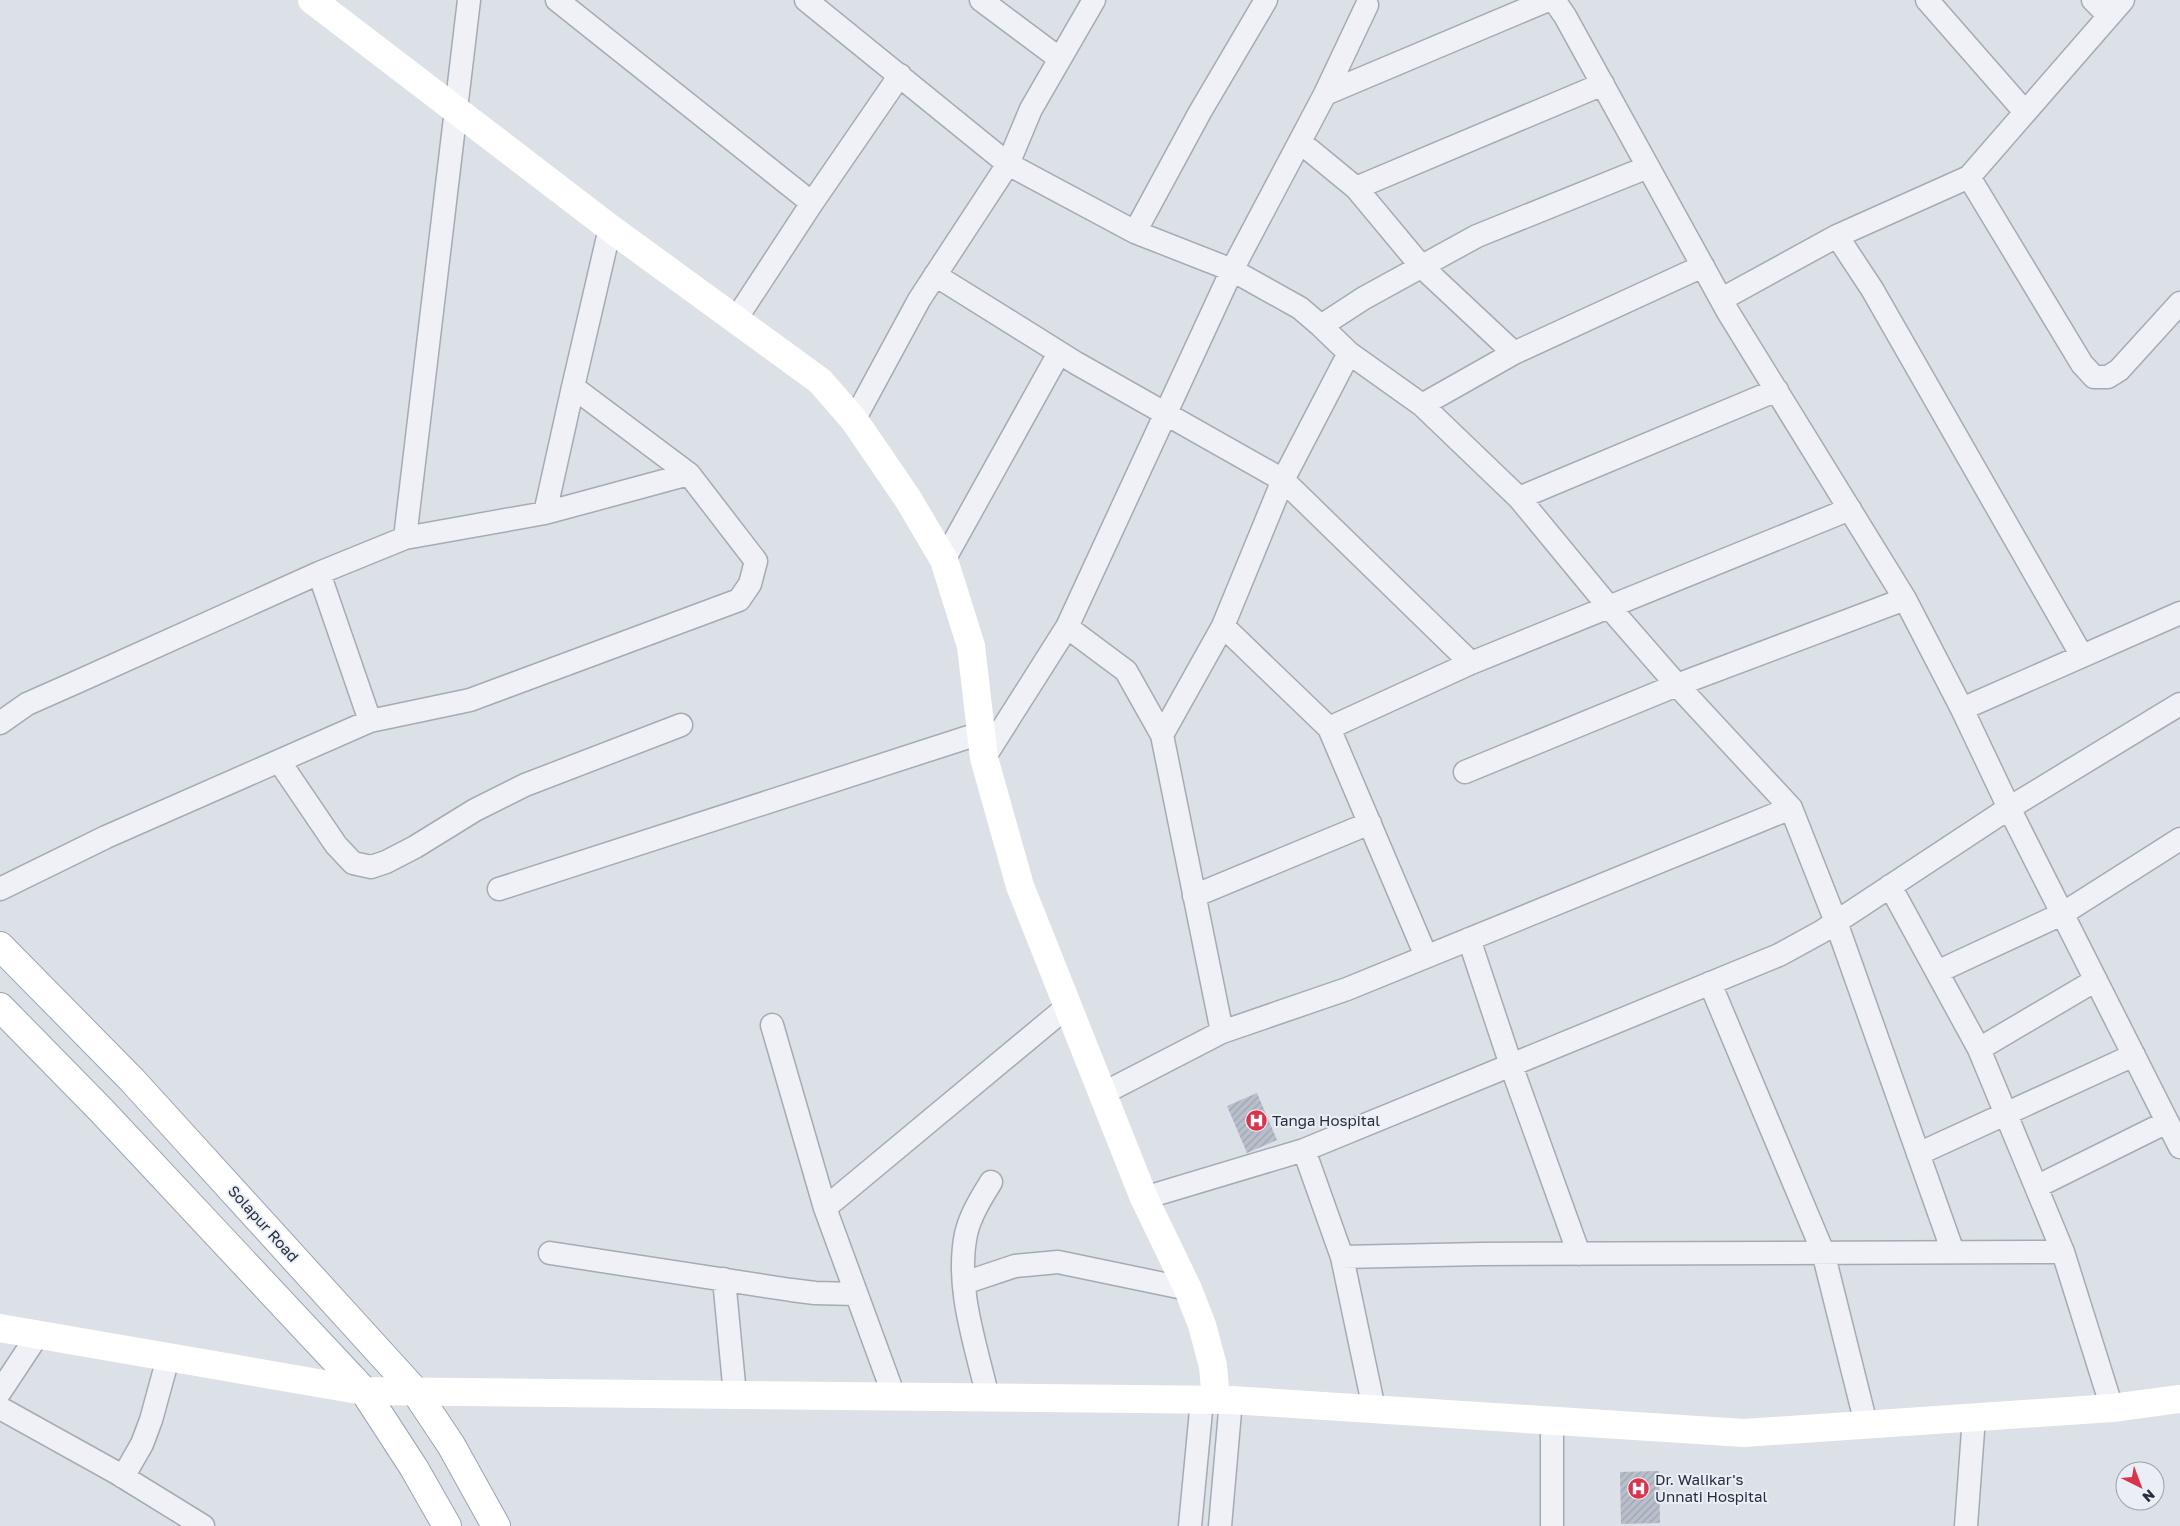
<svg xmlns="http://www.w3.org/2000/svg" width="2180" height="1526" viewBox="0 0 2180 1526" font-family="'Golos Text',sans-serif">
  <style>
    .building { fill: url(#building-hatch) }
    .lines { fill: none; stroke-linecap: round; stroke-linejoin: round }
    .street-casing { stroke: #a5abb5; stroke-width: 25 }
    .primary-casing { stroke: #9aa4b4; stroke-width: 30 }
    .street { stroke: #eff1f6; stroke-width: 22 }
    .secondary { stroke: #fff; stroke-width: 28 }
    .primary { stroke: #fff; stroke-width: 28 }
    .labels { text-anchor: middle; stroke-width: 4; stroke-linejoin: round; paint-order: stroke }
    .poi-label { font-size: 15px; fill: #242e3f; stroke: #ebeff5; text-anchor: start }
    .street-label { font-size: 15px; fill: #242e3f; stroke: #ebeff5 }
  </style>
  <defs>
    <pattern id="building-hatch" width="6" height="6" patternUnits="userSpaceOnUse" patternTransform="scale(1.25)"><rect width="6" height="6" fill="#b8bfcb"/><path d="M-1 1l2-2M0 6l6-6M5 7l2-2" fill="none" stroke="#9ea4af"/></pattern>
  </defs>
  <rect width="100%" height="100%" fill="#dce0e7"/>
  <path class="building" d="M1257,1093L1277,1140L1247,1153L1227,1106Z
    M1659,1471L1660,1523L1621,1524L1620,1472Z"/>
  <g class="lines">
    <defs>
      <path id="street" d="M557,0L812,203L736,319
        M806,0L1008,164L1135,232L1232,270L1300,308L1321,326L1364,298L1477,236L1648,167
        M981,0L1060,59
        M1554,0L1565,16L1728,312L1905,599L1962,709L2009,808L2180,1147
        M1927,0L2025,112
        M2093,0L2109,16
        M1325,94L1367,5
        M1300,142L1356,188L1603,84
        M1969,177L2082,364L2094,377H2108L2119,370L2180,303
        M1356,188L1421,266L1514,353
        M812,203L900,75
        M1135,232L1200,112L1266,0
        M1837,236L1872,289L2082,656
        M935,275L1076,363L1283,480L1471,663
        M1722,299L1837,236L1969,177L2123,0
        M1321,326L1349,353L1422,405L1519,498L1777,390
        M1349,353L1283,480L1223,626L1329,728L1471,663L1850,509
        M1422,405L1514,353L1703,266
        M854,420L919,300L1008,164L1031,109L1094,0
        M1519,498L1609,607L1677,685L1791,808L1836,922L1953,1252
        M545,513L573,387
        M405,538L469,0
        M944,560L1059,353
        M319,573L370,721
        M1067,627L1232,270L1325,94L1548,0
        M1962,709L2180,613
        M0,723L27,704L79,681L319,573L405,538L545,513L689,474
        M1329,728L1426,956
        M984,758L1067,627L1126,671L1162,735
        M279,761L336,845L353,863L371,867L386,862L415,847L475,810L525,785L681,725
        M1465,772L1677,685L1905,599
        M1890,886L1979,1049L2063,1252L2112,1408
        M0,889L106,837L370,721L470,700L739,600L750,584L756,561L689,474L573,387L610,228
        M499,889L981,733
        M1194,896L1370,823
        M1469,939L1511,1065L1579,1254
        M1937,972L2062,914L2180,839
        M1710,983L1823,1252L1866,1424
        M772,1025L825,1208L894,1396
        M1222,1032L1162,735L1223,626
        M1979,1049L2096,980
        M1102,1094L1222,1032L1347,989L1791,808
        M1304,1150L1342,1257L1374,1409
        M1918,1154L2134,1055
        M2036,1187L2167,1122
        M1144,1198L1304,1150L1779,955L1821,932L2009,808L2180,704
        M825,1208L1068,1006
        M550,1253L791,1290L815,1293L856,1294
        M1342,1257L1481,1254L2063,1252
        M724,1279L735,1395
        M964,1283L1015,1266L1058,1262L1188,1289
        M0,1392L37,1336
        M988,1398C976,1345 955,1288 966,1234C970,1216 981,1198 991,1182
        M0,1408L117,1473L203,1526
        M1552,1420V1526
        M123,1477L142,1444L151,1420L168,1358
        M1190,1526L1202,1400
        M1220,1526L1231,1400
        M1966,1526L1974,1417"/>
      <path id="primary" d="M0,946L132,1080L415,1391L451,1445L496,1526
        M0,1007L101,1110L364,1391L414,1468L447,1526"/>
    </defs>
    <use href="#street" class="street-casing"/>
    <use href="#primary" class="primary-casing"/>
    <use href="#street" class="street"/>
    <path class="secondary" d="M312,0L610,228L820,381L854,420L908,499L944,560L971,646L984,758L1020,886L1144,1198L1188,1289L1202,1325L1213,1366L1216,1400
      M0,1328L364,1391L1231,1400L1744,1433L2112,1408L2180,1399"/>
    <use href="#primary" class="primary"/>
  </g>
  <defs>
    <symbol id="hospital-disc" viewBox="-11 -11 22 22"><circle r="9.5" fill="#da334c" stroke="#ebeff5"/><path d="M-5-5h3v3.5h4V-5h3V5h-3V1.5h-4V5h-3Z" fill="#fff"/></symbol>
  </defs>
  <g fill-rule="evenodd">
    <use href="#hospital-disc" x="1244" y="1108" width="25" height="25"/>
    <use href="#hospital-disc" x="1626" y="1476" width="25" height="25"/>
  </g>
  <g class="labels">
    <g class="poi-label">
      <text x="1272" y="1126">Tanga Hospital</text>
      <text x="1655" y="1485">Dr. Walikar's<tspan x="1655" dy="17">Unnati Hospital</tspan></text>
    </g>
    <g class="street-label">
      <text transform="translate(263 1224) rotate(48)" y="5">Solapur Road</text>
    </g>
  </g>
  <g transform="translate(2140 1486) rotate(138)"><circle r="24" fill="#ebeff5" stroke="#9ba2ac"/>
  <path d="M0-4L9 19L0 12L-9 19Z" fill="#da334c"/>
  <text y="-8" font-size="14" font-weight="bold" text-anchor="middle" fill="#242e3f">N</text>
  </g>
</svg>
